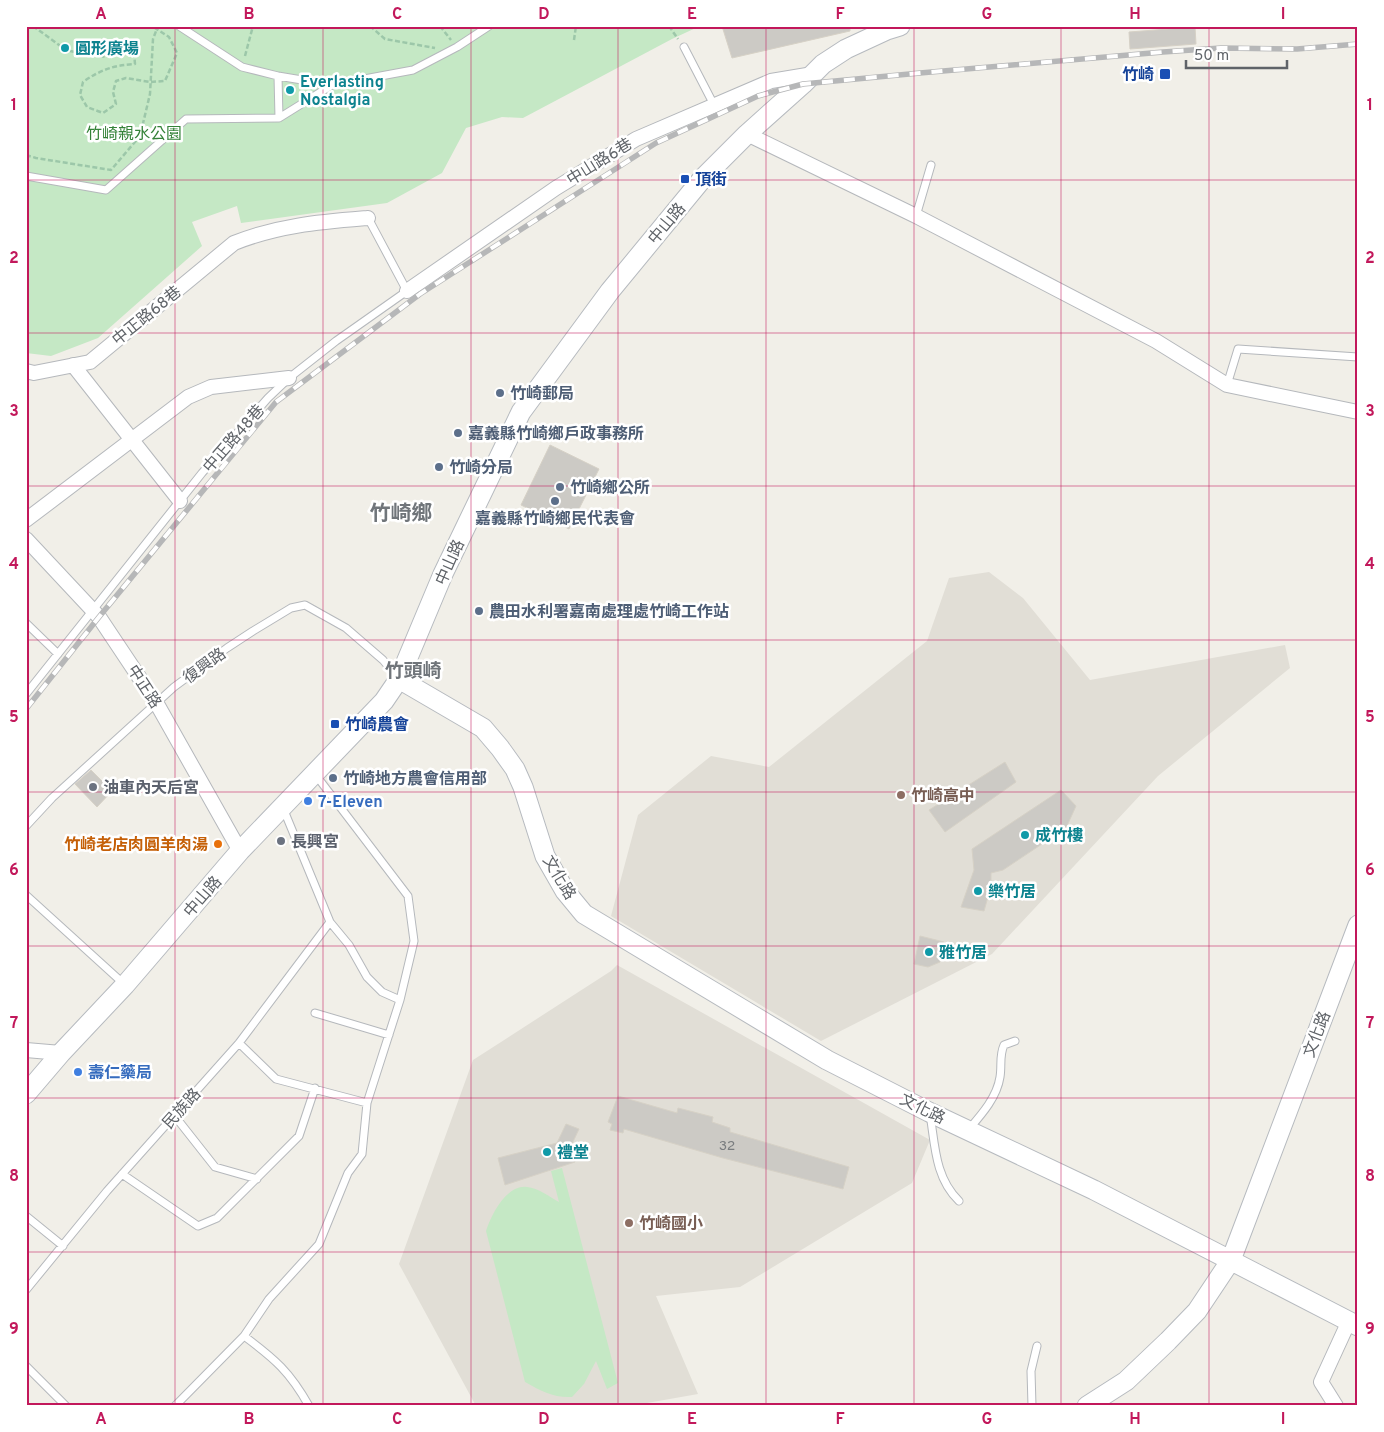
<svg xmlns="http://www.w3.org/2000/svg" width="1384" height="1432" viewBox="0 0 1384 1432" font-family="Overpass,'Noto Sans TC',sans-serif">
  <style>
    .education { fill: #e1ded6 }
    .green { fill: #c5e8c5 }
    .building { fill: #cccac5; stroke: #d6d1c6 }
    .lines { fill: none; stroke-linecap: round; stroke-linejoin: round }
    .lane-casing { stroke: #b5b8bc; stroke-width: 9 }
    .street-casing { stroke: #b5b8bc; stroke-width: 16 }
    .secondary-casing { stroke: #b6babf; stroke-width: 21 }
    .path { stroke: #9cc7a9; stroke-width: 2.5; stroke-dasharray: 5 2.5; stroke-linecap: butt }
    .lane { stroke: #fff; stroke-width: 7 }
    .street { stroke: #fff; stroke-width: 14 }
    .secondary { stroke: #fff; stroke-width: 19 }
    .rail-casing { stroke: #b6b7b8; stroke-width: 5.5 }
    .rail { stroke: #fff; stroke-width: 4; stroke-dasharray: 11; stroke-linecap: butt }
    .grid { fill: none; stroke: #c2185b; stroke-width: 1; stroke-opacity: 0.55 }
    .culture-dot { fill: #0f9aa8; stroke: #fff; stroke-width: 2 }
    .transit-dot { fill: #1a4fb4; stroke: #fff; stroke-width: 2 }
    .service-dot { fill: #5c6f8a; stroke: #fff; stroke-width: 2 }
    .worship-dot { fill: #6b7280; stroke: #fff; stroke-width: 2 }
    .education-dot { fill: #8d6e63; stroke: #fff; stroke-width: 2 }
    .shop-dot { fill: #3f7fe0; stroke: #fff; stroke-width: 2 }
    .food-dot { fill: #e8710a; stroke: #fff; stroke-width: 2 }
    .labels { text-anchor: middle; stroke-width: 5; stroke-linejoin: round; paint-order: stroke }
    .number-label { font-size: 14px; fill: #7a7d7f }
    .culture-label { font-size: 16px; font-weight: bold; fill: #0d838f; stroke: #fff; text-anchor: start }
    .transit-label { font-size: 16px; font-weight: bold; fill: #164399; stroke: #fff; text-anchor: start }
    .park-label { font-size: 16px; fill: #348238; stroke: #fff }
    .street-label { font-size: 16px; fill: #5f6368; stroke: #fff }
    .service-label { font-size: 16px; font-weight: bold; fill: #4e5e75; stroke: #fff; text-anchor: start }
    .worship-label { font-size: 16px; font-weight: bold; fill: #5b616d; stroke: #fff; text-anchor: start }
    .education-label { font-size: 16px; font-weight: bold; fill: #785e54; stroke: #fff; text-anchor: start }
    .shop-label { font-size: 16px; font-weight: bold; fill: #366cbe; stroke: #fff; text-anchor: start }
    .food-label { font-size: 16px; font-weight: bold; fill: #c56008; stroke: #fff; text-anchor: end }
    .quarter-label { font-size: 19px; font-weight: bold; fill: #70757a; stroke: #fff }
    .district-label { font-size: 21px; font-weight: bold; fill: #70757a; stroke: #fff }
    .neatline { fill: none; stroke: #c2185b; stroke-width: 2 }
    .grid-label { font-size: 16px; text-anchor: middle; font-weight: bold; fill: #c2185b }
  </style>
  <rect width="100%" height="100%" fill="#f1efe8"/>
  <path class="education" d="M989,572L1023,598L1090,680L1285,645L1290,668L1158,776L992,954L821,1041L611,916L638,815L711,756L769,767L927,641L949,578Z
    M617,965L930,1140L912,1183L740,1287L656,1296L698,1394L630,1406H476L399,1264L473,1060L611,971Z"/>
  <path class="green" d="M26,26H700L672,39L523,118L502,117L466,128L442,173L387,203L241,223L237,206L192,222L202,246L98,338L51,356L26,353Z
    M562,1168L618,1383L607,1389L596,1361L584,1384L572,1397C554,1398 541,1391 525,1382L486,1231C491,1215 507,1184 527,1187C538,1188 550,1197 559,1202L551,1171Z"/>
  <path class="building" d="M722,26H850V31L732,58Z
    M1195,27L1196,44L1130,49L1129,32Z
    M550,445L599,469L569,529L521,505Z
    M1005,762L1016,782L945,832L929,810Z
    M91,770L112,791L97,807L75,784Z
    M1061,790L1076,806L1066,828L1003,870L991,873V886L984,911L961,907L974,870L972,849Z
    M920,936L944,942L940,962L928,967L914,964Z
    M618,1096L677,1113L678,1108L713,1117L712,1122L730,1128V1132L849,1167L843,1189L723,1158L624,1129L623,1133L610,1130L612,1124L608,1122Z
    M566,1124L579,1129L571,1146L575,1162L505,1185L498,1158L557,1143Z"/>
  <g class="lines">
    <defs>
      <path id="lane" d="M179,26L242,67L278,76L332,85
        M684,47L714,105
        M278,76L279,118
        M26,176L106,190L186,119L279,118L332,85L413,70L457,47L489,26
        M916,216L931,165
        M1227,385L1238,349L1358,357
        M26,623L58,654
        M26,694L202,473L268,398L289,378L336,341L407,291L368,218
        M315,774L408,896L414,941L400,1000
        M26,826L52,798L174,687L227,648L253,631L291,608L305,605L346,628L383,660L397,677
        M26,895L124,984
        M315,1013L389,1035
        M239,1043L276,1079L367,1103
        M930,1114C935,1145 935,1178 959,1201
        M174,1115L215,1167L257,1179
        M969,1129C982,1114 997,1097 1000,1077C1002,1065 999,1056 1004,1045L1015,1041
        M122,1174L198,1226L217,1218L299,1136L315,1088
        M26,1216L63,1246
        M26,1290L107,1191L239,1043L330,922
        M244,1336C275,1359 290,1372 309,1406
        M26,1366L66,1406
        M175,1406L244,1336L269,1299L319,1244L348,1173L362,1154L367,1103L400,1000L382,992L367,977L349,945L330,922L283,808
        M1032,1406L1031,1371L1037,1346"/>
      <path id="street" d="M747,134L916,216L1156,341L1227,385L1358,412
        M407,291L556,188L636,139L771,81L813,74
        M73,365L180,501
        M26,371L34,373L90,362L234,243C279,225 320,222 368,218
        M26,520L188,397L211,387L289,378
        M26,539L99,617L157,704L240,851
        M26,1050L61,1053
        M1336,1406L1321,1382L1349,1321"/>
      <path id="secondary" d="M399,679L483,728L500,748L515,769L523,787L545,856L565,891L584,914L827,1060L929,1112L1094,1190L1358,1326
        M26,1094L61,1053L125,985L240,851L384,701L399,679L443,574L521,412L610,291L703,178L747,134L803,84L823,64L846,49L887,30L900,26
        M1087,1406L1126,1381L1168,1341L1197,1311L1231,1260L1358,925"/>
    </defs>
    <use href="#lane" class="lane-casing"/>
    <use href="#street" class="street-casing"/>
    <use href="#secondary" class="secondary-casing"/>
    <path class="path" d="M33,26L66,50L79,53L106,57L123,48L134,52L135,64C114,65 100,70 83,82L80,95L87,107L103,113L116,104L113,92L116,81L126,78L150,82L165,81L177,53L169,37L152,26
      M370,26L385,39L435,48
      M440,26L451,40
      M669,26L678,39
      M574,40L576,26
      M245,56L253,26
      M26,155L36,158L111,170L140,136L150,94L153,39L158,26"/>
    <use href="#lane" class="lane"/>
    <use href="#street" class="street"/>
    <use href="#secondary" class="secondary"/>
    <defs>
      <path id="rail" d="M26,709L99,617L276,402L420,294L656,143L758,96L803,84L920,73L1163,52L1221,48L1297,49L1358,44"/>
    </defs>
    <use href="#rail" class="rail-casing"/>
    <use href="#rail" class="rail"/>
  </g>
  <path class="grid" d="M175,26V1406M323,26V1406M471,26V1406M618,26V1406M766,26V1406M914,26V1406M1061,26V1406M1209,26V1406M26,180H1358M26,333H1358M26,486H1358M26,640H1358M26,792H1358M26,946H1358M26,1098H1358M26,1252H1358"/>
  <g class="culture-dot">
    <circle cx="65" cy="48" r="5"/>
    <circle cx="290" cy="90" r="5"/>
    <circle cx="1025" cy="835" r="5"/>
    <circle cx="978" cy="891" r="5"/>
    <circle cx="929" cy="952" r="5"/>
    <circle cx="547" cy="1152" r="5"/>
  </g>
  <g class="transit-dot">
    <rect x="1159" y="68" width="12" height="12" rx="2.5"/>
    <rect x="680" y="174" width="10" height="10" rx="2.5"/>
    <rect x="330" y="719" width="10" height="10" rx="2.5"/>
  </g>
  <g class="service-dot">
    <circle cx="500" cy="393" r="5"/>
    <circle cx="458" cy="433" r="5"/>
    <circle cx="439" cy="467" r="5"/>
    <circle cx="560" cy="487" r="5"/>
    <circle cx="555" cy="501" r="5"/>
    <circle cx="479" cy="611" r="5"/>
    <circle cx="333" cy="778" r="5"/>
  </g>
  <g class="worship-dot">
    <circle cx="93" cy="787" r="5"/>
    <circle cx="281" cy="841" r="5"/>
  </g>
  <g class="education-dot">
    <circle cx="901" cy="795" r="5"/>
    <circle cx="629" cy="1223" r="5"/>
  </g>
  <g class="shop-dot">
    <circle cx="308" cy="801" r="5"/>
    <circle cx="78" cy="1072" r="5"/>
  </g>
  <circle class="food-dot" cx="218" cy="844" r="5"/>
  <g class="labels">
    <g class="number-label">
      <text x="727" y="1150">32</text>
    </g>
    <g class="culture-label">
      <text x="75" y="54">圓形廣場</text>
      <text x="300" y="87">Everlasting<tspan x="300" dy="18">Nostalgia</tspan></text>
      <text x="1035" y="841">成竹樓</text>
      <text x="988" y="897">樂竹居</text>
      <text x="939" y="958">雅竹居</text>
      <text x="557" y="1158">禮堂</text>
    </g>
    <g class="transit-label">
      <text x="1154" y="80" text-anchor="end">竹崎</text>
      <text x="695" y="185">頂街</text>
      <text x="345" y="730">竹崎農會</text>
    </g>
    <g class="park-label">
      <text x="134" y="139">竹崎親水公園</text>
    </g>
    <g class="street-label">
      <text transform="translate(599 161) rotate(-32)" y="6">中山路6巷</text>
      <text transform="translate(666 223) rotate(-50)" y="6">中山路</text>
      <text transform="translate(146 315) rotate(-39)" y="6">中正路68巷</text>
      <text transform="translate(233 438) rotate(-49)" y="6">中正路48巷</text>
      <text transform="translate(449 562) rotate(-66)" y="6">中山路</text>
      <text transform="translate(204 665) rotate(-36)" y="6">復興路</text>
      <text transform="translate(145 686) rotate(57)" y="6">中正路</text>
      <text transform="translate(560 877) rotate(59)" y="6">文化路</text>
      <text transform="translate(202 896) rotate(-49)" y="6">中山路</text>
      <text transform="translate(1316 1034) rotate(-69)" y="6">文化路</text>
      <text transform="translate(181 1108) rotate(-48)" y="6">民族路</text>
      <text transform="translate(923 1108) rotate(26)" y="6">文化路</text>
    </g>
    <g class="service-label">
      <text x="510" y="399">竹崎郵局</text>
      <text x="468" y="439">嘉義縣竹崎鄉戶政事務所</text>
      <text x="449" y="473">竹崎分局</text>
      <text x="570" y="493">竹崎鄉公所</text>
      <text x="555" y="524" text-anchor="middle">嘉義縣竹崎鄉民代表會</text>
      <text x="489" y="617">農田水利署嘉南處理處竹崎工作站</text>
      <text x="343" y="784">竹崎地方農會信用部</text>
    </g>
    <g class="worship-label">
      <text x="103" y="793">油車內天后宮</text>
      <text x="291" y="847">長興宮</text>
    </g>
    <g class="education-label">
      <text x="911" y="801">竹崎高中</text>
      <text x="639" y="1229">竹崎國小</text>
    </g>
    <g class="shop-label">
      <text x="318" y="807">7-Eleven</text>
      <text x="88" y="1078">壽仁藥局</text>
    </g>
    <g class="food-label">
      <text x="208" y="850">竹崎老店肉圓羊肉湯</text>
    </g>
    <g class="quarter-label">
      <text x="413" y="677">竹頭崎</text>
    </g>
    <g class="district-label">
      <text x="401" y="520">竹崎鄉</text>
    </g>
  </g>
  <rect width="1384" height="1432" fill="none" stroke="#ffffff" stroke-width="55"/>
  <path d="M1186 60v8h101v-8" fill="none" stroke="#5f6368" stroke-width="2.5"/>
  <text x="1194" y="60" font-size="15" fill="#5f6368" stroke="#ffffff" stroke-width="4" paint-order="stroke">50 m</text>
  <rect x="28" y="28" width="1328" height="1376" class="neatline"/>
  <g class="grid-label">
    <text x="101" y="19">A</text>
    <text x="249" y="19">B</text>
    <text x="397" y="19">C</text>
    <text x="544" y="19">D</text>
    <text x="692" y="19">E</text>
    <text x="840" y="19">F</text>
    <text x="987" y="19">G</text>
    <text x="1135" y="19">H</text>
    <text x="1283" y="19">I</text>
    <text x="14" y="110">1</text>
    <text x="1370" y="110">1</text>
    <text x="14" y="263">2</text>
    <text x="1370" y="263">2</text>
    <text x="14" y="416">3</text>
    <text x="1370" y="416">3</text>
    <text x="14" y="569">4</text>
    <text x="1370" y="569">4</text>
    <text x="14" y="722">5</text>
    <text x="1370" y="722">5</text>
    <text x="14" y="875">6</text>
    <text x="1370" y="875">6</text>
    <text x="14" y="1028">7</text>
    <text x="1370" y="1028">7</text>
    <text x="14" y="1181">8</text>
    <text x="1370" y="1181">8</text>
    <text x="14" y="1334">9</text>
    <text x="1370" y="1334">9</text>
    <text x="101" y="1424">A</text>
    <text x="249" y="1424">B</text>
    <text x="397" y="1424">C</text>
    <text x="544" y="1424">D</text>
    <text x="692" y="1424">E</text>
    <text x="840" y="1424">F</text>
    <text x="987" y="1424">G</text>
    <text x="1135" y="1424">H</text>
    <text x="1283" y="1424">I</text>
  </g>
</svg>
